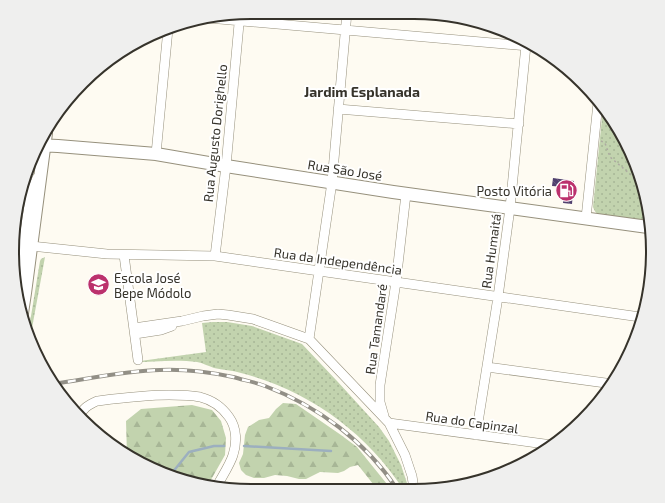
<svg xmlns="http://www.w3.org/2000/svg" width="665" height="503" viewBox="0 0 665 503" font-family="'Exo 2',sans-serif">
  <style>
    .grass { fill: url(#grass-dots) }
    .forest { fill: url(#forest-firs) }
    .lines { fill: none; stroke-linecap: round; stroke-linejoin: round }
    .stream { stroke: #9cafbf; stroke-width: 2.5 }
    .building { fill: url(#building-back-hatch) }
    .street-casing { stroke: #96907c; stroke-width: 10 }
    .secondary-casing { stroke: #96907c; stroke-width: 14 }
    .path { stroke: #adaaa1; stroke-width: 1.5; stroke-dasharray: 2 3; stroke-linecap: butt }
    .street { stroke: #fff; stroke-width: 9 }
    .secondary { stroke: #fff; stroke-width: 12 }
    .rail-casing { stroke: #928f86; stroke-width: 4 }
    .rail { stroke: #fff; stroke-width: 2.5; stroke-dasharray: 8; stroke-linecap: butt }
    .labels { text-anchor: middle; stroke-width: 4; stroke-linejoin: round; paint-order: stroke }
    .street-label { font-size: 13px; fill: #36332b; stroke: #fff }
    .poi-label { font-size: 13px; fill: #36332b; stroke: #fff; text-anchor: end }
    .neighbourhood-label { font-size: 14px; font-weight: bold; fill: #36332b; stroke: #fff }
    .rim { fill: none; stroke: #36332b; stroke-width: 2 }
  </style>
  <defs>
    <pattern id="grass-dots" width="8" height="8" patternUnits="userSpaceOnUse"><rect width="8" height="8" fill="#c2d3ae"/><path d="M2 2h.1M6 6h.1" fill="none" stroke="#a7b696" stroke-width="1.8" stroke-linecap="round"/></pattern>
    <pattern id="forest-firs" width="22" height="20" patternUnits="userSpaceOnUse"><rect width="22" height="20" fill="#c2d3ae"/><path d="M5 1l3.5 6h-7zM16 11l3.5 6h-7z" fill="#a7b696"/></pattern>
    <pattern id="building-back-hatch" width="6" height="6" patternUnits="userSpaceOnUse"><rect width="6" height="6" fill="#50406e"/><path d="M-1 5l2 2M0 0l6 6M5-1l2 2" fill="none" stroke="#675a7e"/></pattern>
  </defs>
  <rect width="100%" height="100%" fill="#fefbf2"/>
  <path class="grass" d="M603,108L613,118L648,205V222L600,215C596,213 595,212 593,207Z
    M45,257L30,339L27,333L31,316L40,261L41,259Z
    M213,322H227L252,326L302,344L337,381L379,427L389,441L401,465L407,483V489H403C366,432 308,390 241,373C232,370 223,370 214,368C208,366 203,363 197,362C176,359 154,362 133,362L206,352L202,323Z"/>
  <path class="forest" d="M283,403L296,404L341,435L357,447L391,489H377L358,465L350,467L344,471L338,473L320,472L306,479H299L287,476L275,475L264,478H254L246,475L241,470L239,463L243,454L245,435L248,427L259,420L269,418L276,409Z
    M192,405L212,410L221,421L226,438L225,455L208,485L132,459L127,455L126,421L141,409Z"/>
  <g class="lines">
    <path class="stream" d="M244,446L331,451
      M172,473L189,452L214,446H224"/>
  </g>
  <path class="building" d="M553,178L574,181L572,204L563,203L565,187L552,186Z"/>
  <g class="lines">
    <defs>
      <path id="street" d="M208,18L528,46
        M338,109L519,124
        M156,154L168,29
        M586,218L598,103
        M31,246L107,254L215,256L640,317
        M124,255L138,360
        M215,256L226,166L240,13
        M15,277L17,276L19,271L30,198L32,190L37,178
        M134,328L182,321L203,316L218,314L228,315L253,319L309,339L389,423L405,455L412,476L414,489
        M135,334L161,330L172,326
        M309,339L332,182L347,12
        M487,367L613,384
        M384,416L380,402V385L396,282L406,194
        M79,417C83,408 88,405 97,401C121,398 144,395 169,395C180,395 190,395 200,397C212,400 222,407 229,417C237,428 237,443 233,455C230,465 221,478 216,488
        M389,423L552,445
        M476,435L498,297L510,208L526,45"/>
      <path id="secondary" d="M37,145L58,146L156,154L226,166L393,192L648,227
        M22,313L25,293L46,133"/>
    </defs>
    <use href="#street" class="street-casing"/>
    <use href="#secondary" class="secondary-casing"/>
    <path class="path" d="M601,141L605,143L610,157L630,174L640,185"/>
    <use href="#street" class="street"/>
    <use href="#secondary" class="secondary"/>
    <defs>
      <path id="rail" d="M52,384C88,379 124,371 160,370C185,369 209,372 233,377C243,380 255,382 265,386C318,406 366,442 397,489"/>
    </defs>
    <use href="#rail" class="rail-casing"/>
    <use href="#rail" class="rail"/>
  </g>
  <defs>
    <symbol id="fuel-disc" viewBox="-11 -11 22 22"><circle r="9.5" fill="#bb316d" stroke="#fff"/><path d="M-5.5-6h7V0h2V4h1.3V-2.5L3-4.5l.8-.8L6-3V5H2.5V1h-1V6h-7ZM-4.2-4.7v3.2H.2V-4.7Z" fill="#fff"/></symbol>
    <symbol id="school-disc" viewBox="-11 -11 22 22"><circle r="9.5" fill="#bb316d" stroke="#fff"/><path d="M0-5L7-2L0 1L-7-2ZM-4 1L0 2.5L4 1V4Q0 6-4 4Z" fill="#fff"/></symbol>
  </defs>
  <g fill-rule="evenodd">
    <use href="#fuel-disc" x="554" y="178" width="25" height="25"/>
    <use href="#school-disc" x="86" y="272" width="25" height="25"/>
  </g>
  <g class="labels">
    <g class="street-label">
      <text transform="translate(215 133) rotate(-84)" y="5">Rua Augusto Dorighello</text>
      <text transform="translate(345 170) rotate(9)" y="5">Rua São José</text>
      <text transform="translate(491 251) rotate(-82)" y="5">Rua Humaitá</text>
      <text transform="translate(338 261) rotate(8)" y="5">Rua da Independência</text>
      <text transform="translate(376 329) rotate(-82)" y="5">Rua Tamandaré</text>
      <text transform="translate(472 422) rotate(8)" y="5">Rua do Capinzal</text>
    </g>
    <g class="poi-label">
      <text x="552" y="196">Posto Vitória</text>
      <text x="114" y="283" text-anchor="start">Escola José<tspan x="114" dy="15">Bepe Módolo</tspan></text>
    </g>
    <g class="neighbourhood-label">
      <text x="362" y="97">Jardim Esplanada</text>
    </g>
  </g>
  <path d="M0 0H665V503H0ZM251 19H414A232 232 0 0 1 646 251V252A232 232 0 0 1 414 484H251A232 232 0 0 1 19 252V251A232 232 0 0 1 251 19Z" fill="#efefee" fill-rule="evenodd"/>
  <path class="rim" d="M251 19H414A232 232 0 0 1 646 251V252A232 232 0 0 1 414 484H251A232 232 0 0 1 19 252V251A232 232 0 0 1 251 19Z"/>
</svg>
